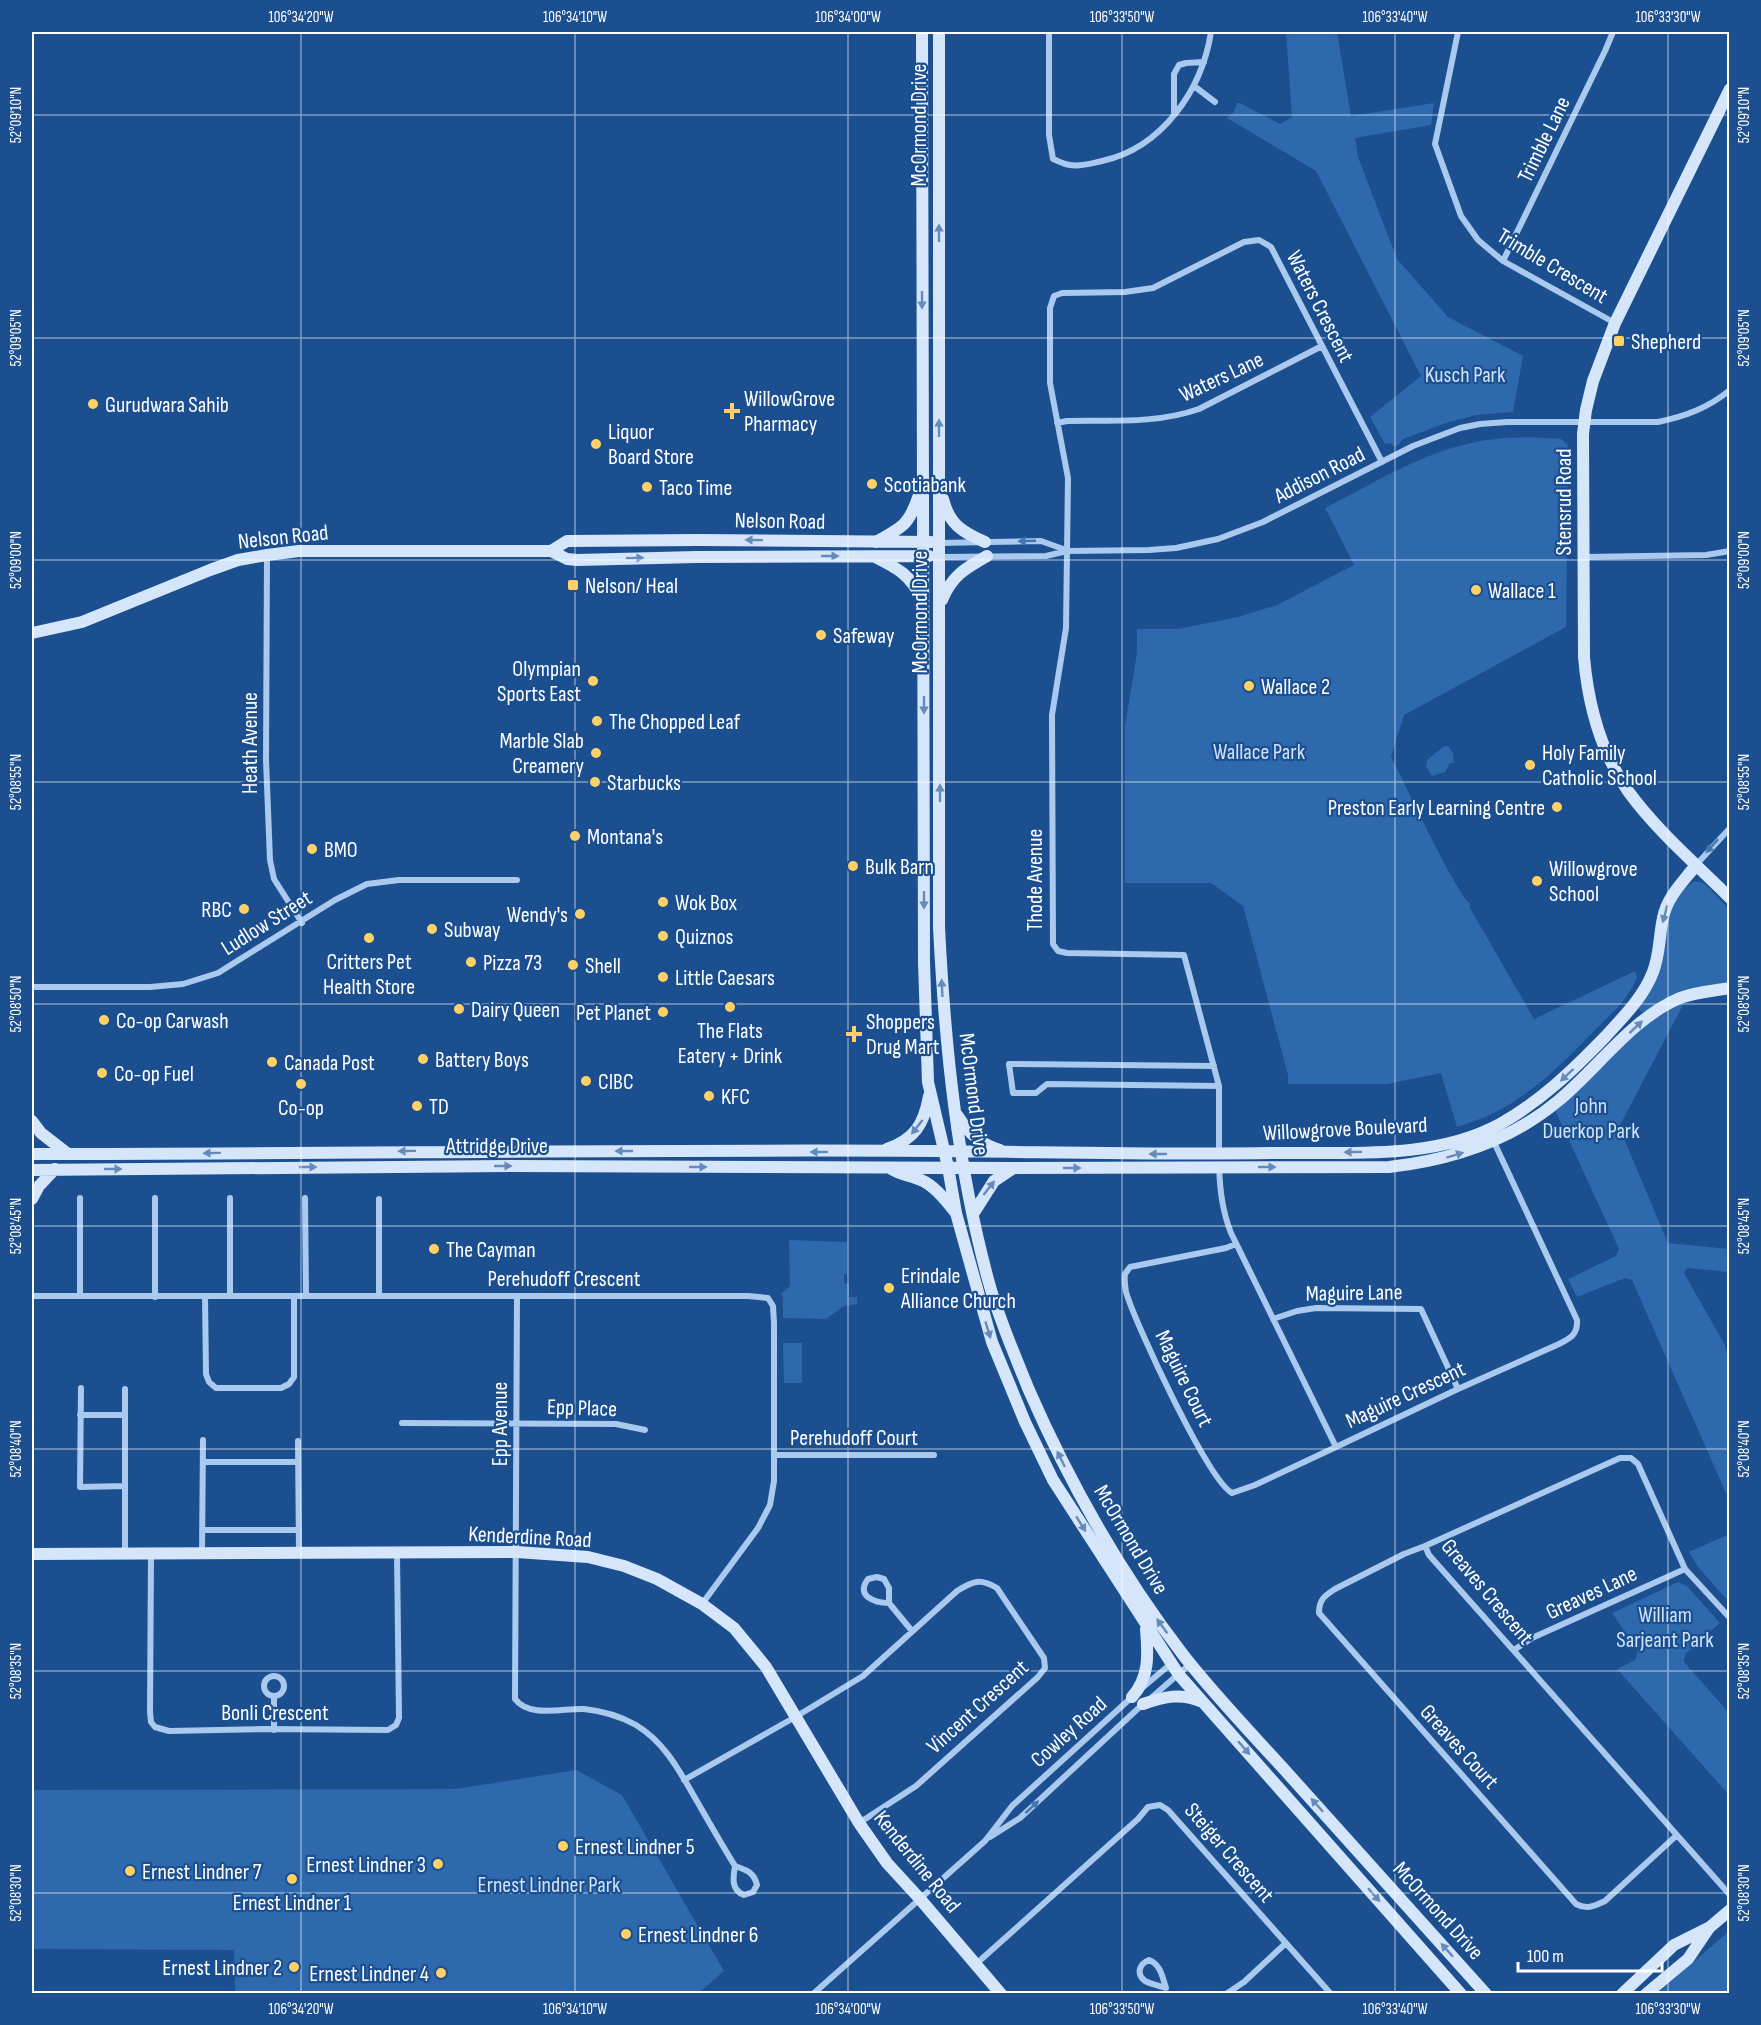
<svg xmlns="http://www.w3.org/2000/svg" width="1761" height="2025" viewBox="0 0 1761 2025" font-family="'Sofia Sans Condensed',sans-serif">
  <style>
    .green { fill: #2e69ad }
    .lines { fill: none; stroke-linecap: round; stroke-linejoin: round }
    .street { stroke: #a9c9ee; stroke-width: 6 }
    .secondary { stroke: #d6e6fa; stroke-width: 12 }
    .oneway { fill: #668bba }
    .oneway2 { fill: #4674ac }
    .ticks { fill: none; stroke: #fff; stroke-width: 1.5; stroke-opacity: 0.45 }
    .poi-dot { fill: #ffd166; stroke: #1b4f8f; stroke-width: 2 }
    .labels { text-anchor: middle; stroke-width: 4.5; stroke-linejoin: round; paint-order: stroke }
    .street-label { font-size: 22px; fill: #fff; stroke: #1b4f8f }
    .poi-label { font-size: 22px; fill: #fff; stroke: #1b4f8f; text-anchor: start }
    .park-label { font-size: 22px; fill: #cfe3fa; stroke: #1b4f8f }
    .neatline { fill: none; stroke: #fff; stroke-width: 2 }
    .ticks-label { font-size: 15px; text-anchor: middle; fill: #fff }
  </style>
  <rect width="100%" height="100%" fill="#1b4f8f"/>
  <path class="green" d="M1286,32H1337L1351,116L1434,103L1431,125L1355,138L1358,157L1397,259L1448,317L1523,356L1513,412L1476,415L1446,423L1403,439L1398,445L1394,447L1391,443L1385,444L1370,417L1421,376L1316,171L1227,118L1234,112L1237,103H1240L1280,124L1292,117Z
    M1526,437L1561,439L1567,444L1568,448L1566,627L1404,715L1391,757C1402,778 1458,897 1470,903V908L1534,1019L1635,971L1637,977C1630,997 1613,1012 1598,1027C1568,1058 1535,1092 1496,1112C1484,1118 1471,1122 1457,1127L1441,1073L1388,1084H1288V1075L1243,906L1211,883H1125V726L1137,653V629H1178L1238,617L1277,605L1354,565L1325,508C1369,486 1414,457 1463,445C1483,439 1505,438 1526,437Z
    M1448,746L1453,753L1454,763H1450L1445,772L1432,776L1426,767L1427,760L1443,747Z
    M1695,881L1704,883L1729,909V984L1642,1012L1639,1009V1005C1649,976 1667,894 1695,881Z
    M1684,1003L1619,1127L1668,1243L1729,1249V1272L1687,1268L1684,1273L1725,1345L1729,1360V1500L1632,1280L1625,1278L1577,1297L1568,1279L1616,1256L1619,1249L1555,1110C1592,1074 1637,1022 1684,1003Z
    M789,1240L847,1242V1274H844V1283L849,1284V1297H857V1304L844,1306L826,1319L783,1318V1297L781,1294L790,1286Z
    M783,1343H802V1383H784Z
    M1729,1534V1602L1698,1567L1689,1552Z
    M1678,1582L1687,1586L1720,1623L1685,1654L1684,1662L1729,1713V1795L1617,1669L1635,1660L1638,1651L1612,1613Z
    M576,1770L622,1795L724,1971L699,1993H235L234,1950L32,1949V1790L456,1789Z
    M1729,1931V1993H1658Z"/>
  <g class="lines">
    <path class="street" d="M1049,32V135L1053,159C1058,161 1064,164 1070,165C1080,167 1093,163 1102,161C1162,148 1202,90 1211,32
      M1458,32L1435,144L1461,216L1478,240L1503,261L1615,323
      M1194,86L1215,102
      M1174,113V74L1179,65L1186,63L1204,62
      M1503,261L1605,51L1613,32
      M1057,423L1067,421C1112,420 1156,424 1199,409L1322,346
      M939,543L1041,541L1066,550
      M267,555L266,760L270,860L274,879L302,923
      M939,557L1046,556L1067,551L1149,550L1176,548L1218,539L1263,522L1413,446L1460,428L1480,424L1507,422H1658C1686,416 1708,408 1730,390
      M1584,557L1706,555L1730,551
      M1696,865L1730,828
      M32,987H150L183,984L218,973L335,900L367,884L399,880H517
      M1214,1066L1009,1064L1013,1093H1036L1047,1084L1219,1086
      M1219,1156V1086L1184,955L1067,953L1058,951L1053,944L1052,715L1066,628L1068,478L1050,383V308L1054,296L1062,293L1125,292L1153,288L1244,242L1259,240L1271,247L1382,462
      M1219,1166C1220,1190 1222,1210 1231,1233L1336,1447L1458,1389L1559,1344C1571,1338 1578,1334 1577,1320L1493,1140
      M155,1198V1297
      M230,1198V1296
      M305,1198L306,1296
      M379,1199V1296
      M1236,1244L1226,1248L1130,1267L1125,1274C1124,1280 1125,1286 1126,1292C1135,1323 1208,1480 1232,1493L1255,1485L1336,1447
      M32,1296H748L768,1298L773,1306L774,1323V1481L770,1505L758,1528L702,1604
      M80,1296V1198
      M205,1296L206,1374L209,1382L216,1388H281L289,1384L294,1377V1296
      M517,1296L515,1699C529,1718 563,1708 584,1709C603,1711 620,1716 636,1725C666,1743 681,1774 698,1803C710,1824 722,1845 735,1866
      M1273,1319L1297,1311L1316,1308L1421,1309L1458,1389
      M81,1388L80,1487L125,1486
      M125,1389V1553
      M80,1415H125
      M402,1423L616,1424L645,1430
      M298,1441L299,1553
      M775,1455H934
      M203,1462H298
      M203,1530H299
      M1425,1546L1404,1554L1335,1589C1324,1596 1319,1600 1319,1613L1576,1904C1587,1910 1594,1906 1605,1901L1677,1835
      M202,1553L203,1440
      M151,1554L150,1712L151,1722L155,1727L169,1731L263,1729L388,1730L396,1725L399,1718L397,1553
      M889,1603C875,1603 855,1596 868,1579L877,1577L884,1579L889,1588V1603L912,1631
      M1730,1618L1685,1569L1638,1464L1631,1458H1620L1425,1546L1429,1555L1730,1895
      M1514,1650L1532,1638L1685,1569
      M264 1686a10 10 0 1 1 20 0a10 10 0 1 1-20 0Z
      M1142,1688L1173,1662
      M1151,1698L1190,1664
      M274,1730V1697
      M684,1780L797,1716L863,1676L957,1591C973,1581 980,1578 997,1588L1044,1658L1045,1668L1038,1677L916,1786L859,1823
      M990,1837L1020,1818L1143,1704
      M735,1866C746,1870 754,1872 757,1885L753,1892L744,1895C731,1890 733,1878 735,1866Z
      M1149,1960C1161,1965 1162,1976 1166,1988C1160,1986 1151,1984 1145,1981C1136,1974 1139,1964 1149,1960Z
      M976,1964L1138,1819L1148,1807L1160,1805L1168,1810L1331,1994
      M813,1994L985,1841L1012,1806L1132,1697
      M1226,1994L1244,1982L1286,1943"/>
    <path class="secondary" d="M922,32L924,962L928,1082L948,1167L956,1213L992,1342L1025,1422L1053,1480L1179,1675L1461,1994
      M939,32V927C945,1047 957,1166 989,1283C999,1319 1014,1353 1028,1388C1069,1482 1121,1574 1184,1656C1217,1698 1255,1737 1291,1777C1356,1849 1421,1921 1486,1994
      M1730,89L1615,323L1593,381L1586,410L1583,434L1584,657C1588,704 1601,752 1628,791C1657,831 1695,863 1730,898
      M943,499C949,524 962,532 985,542
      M876,542C903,527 909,525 919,495
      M551,551L567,541L698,540L931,542
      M875,557C897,568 911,575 921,598
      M942,600C952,576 964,569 987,556
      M32,633L82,622L210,570L238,560L267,555L299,551H551L567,559L577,560L697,557L929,556
      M957,1115C967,1131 981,1145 1000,1150
      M32,1121L41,1133L68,1154
      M887,1149C915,1139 924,1124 929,1096
      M32,1154C335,1154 638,1149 941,1151C1053,1152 1165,1155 1277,1153C1350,1152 1434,1160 1500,1124C1541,1101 1573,1070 1605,1037C1623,1017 1643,998 1653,972C1660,954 1659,936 1663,918C1667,897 1683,882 1696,865
      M890,1168C900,1175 910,1175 921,1180C935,1186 946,1201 956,1213
      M32,1170L509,1166L1013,1168L1389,1167C1451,1160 1509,1142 1558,1101C1598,1068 1632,1018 1680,998C1696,992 1713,991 1730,988
      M32,1199L39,1186L55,1169
      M973,1214L994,1181L1012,1169
      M32,1554L517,1552L588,1557L624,1566L657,1579L702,1604L734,1628L766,1667L859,1823L887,1863L920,1899L1001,1994
      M1132,1697C1150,1677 1148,1654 1146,1629
      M1143,1704C1163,1697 1182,1692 1202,1702
      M1622,1994L1674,1945L1710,1927L1730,1910
      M1646,1994L1688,1959L1709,1928"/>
  </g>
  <defs><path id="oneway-solid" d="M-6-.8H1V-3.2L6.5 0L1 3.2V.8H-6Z" transform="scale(1.5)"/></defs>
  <g class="oneway">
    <use href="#oneway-solid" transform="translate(939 233) rotate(-90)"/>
    <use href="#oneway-solid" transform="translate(922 300) rotate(90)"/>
    <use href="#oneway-solid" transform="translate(939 428) rotate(-90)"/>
    <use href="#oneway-solid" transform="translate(754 540) rotate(-179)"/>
    <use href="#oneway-solid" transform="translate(830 556)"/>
    <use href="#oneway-solid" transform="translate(635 558) rotate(-1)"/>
    <use href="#oneway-solid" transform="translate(924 705) rotate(90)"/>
    <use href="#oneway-solid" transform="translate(940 793) rotate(-90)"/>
    <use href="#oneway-solid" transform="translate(924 900) rotate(90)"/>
    <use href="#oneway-solid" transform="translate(1665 914) rotate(105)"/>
    <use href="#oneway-solid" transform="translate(942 988) rotate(-93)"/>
    <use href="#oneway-solid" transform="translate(1636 1027) rotate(-43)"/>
    <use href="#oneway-solid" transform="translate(1567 1075) rotate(137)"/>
    <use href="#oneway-solid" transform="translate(917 1127) rotate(128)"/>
    <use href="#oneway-solid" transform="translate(407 1151) rotate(179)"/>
    <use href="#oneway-solid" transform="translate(624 1151) rotate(-180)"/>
    <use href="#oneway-solid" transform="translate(819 1152) rotate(-180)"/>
    <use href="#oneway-solid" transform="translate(1353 1152) rotate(179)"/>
    <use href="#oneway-solid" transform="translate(212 1153) rotate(179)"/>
    <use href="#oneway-solid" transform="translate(1158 1154) rotate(-180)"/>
    <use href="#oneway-solid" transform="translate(1455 1155) rotate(-17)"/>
    <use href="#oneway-solid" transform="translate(503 1166)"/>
    <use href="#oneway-solid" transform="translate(308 1167)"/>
    <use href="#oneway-solid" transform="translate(698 1167)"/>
    <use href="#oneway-solid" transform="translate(1267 1167)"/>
    <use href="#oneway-solid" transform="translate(1072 1168)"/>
    <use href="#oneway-solid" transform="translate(113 1169)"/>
    <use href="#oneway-solid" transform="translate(989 1188) rotate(-52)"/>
    <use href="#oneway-solid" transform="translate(988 1330) rotate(73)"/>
    <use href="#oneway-solid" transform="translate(1061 1459) rotate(-116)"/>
    <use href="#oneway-solid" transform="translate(1081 1524) rotate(58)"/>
    <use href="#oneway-solid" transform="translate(1162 1626) rotate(-126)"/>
    <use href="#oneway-solid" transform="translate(1244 1748) rotate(49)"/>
    <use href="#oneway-solid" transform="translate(1317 1805) rotate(-132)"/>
    <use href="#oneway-solid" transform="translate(1374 1895) rotate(49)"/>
    <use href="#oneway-solid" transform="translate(1447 1950) rotate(-132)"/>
  </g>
  <g class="oneway2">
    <use href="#oneway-solid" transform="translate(1027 541) rotate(178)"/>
    <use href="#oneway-solid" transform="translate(1712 846) rotate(132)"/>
    <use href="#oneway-solid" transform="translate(1032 1807) rotate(-43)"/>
  </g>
  <path class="ticks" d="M301,32V1994M575,32V1994M848,32V1994M1122,32V1994M1395,32V1994M1668,32V1994M32,115H1730M32,338H1730M32,560H1730M32,782H1730M32,1004H1730M32,1226H1730M32,1449H1730M32,1671H1730M32,1893H1730"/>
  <g class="poi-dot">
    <rect x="1613" y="335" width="12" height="12" rx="3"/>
    <circle cx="93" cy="404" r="6"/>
    <path d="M729 402h6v6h6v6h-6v6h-6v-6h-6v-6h6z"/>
    <circle cx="596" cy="444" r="6"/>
    <circle cx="872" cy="484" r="6"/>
    <circle cx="647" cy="487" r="6"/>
    <rect x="567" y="579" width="12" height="12" rx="3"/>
    <circle cx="1476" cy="590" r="6"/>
    <circle cx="821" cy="635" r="6"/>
    <circle cx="593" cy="681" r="6"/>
    <circle cx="1249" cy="686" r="6"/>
    <circle cx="597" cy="721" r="6"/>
    <circle cx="596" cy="753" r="6"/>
    <circle cx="1530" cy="765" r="6"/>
    <circle cx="595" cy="782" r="6"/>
    <circle cx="1557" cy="807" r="6"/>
    <circle cx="575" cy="836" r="6"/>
    <circle cx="312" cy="849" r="6"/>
    <circle cx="853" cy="866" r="6"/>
    <circle cx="1537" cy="881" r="6"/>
    <circle cx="663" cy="902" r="6"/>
    <circle cx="244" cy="909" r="6"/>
    <circle cx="580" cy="914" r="6"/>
    <circle cx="432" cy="929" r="6"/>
    <circle cx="663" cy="936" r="6"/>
    <circle cx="369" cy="938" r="6"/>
    <circle cx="471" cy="962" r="6"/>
    <circle cx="573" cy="965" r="6"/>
    <circle cx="663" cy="977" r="6"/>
    <circle cx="730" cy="1007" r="6"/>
    <circle cx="459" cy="1009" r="6"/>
    <circle cx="663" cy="1012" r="6"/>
    <circle cx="104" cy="1020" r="6"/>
    <path d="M851 1025h6v6h6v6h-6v6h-6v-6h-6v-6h6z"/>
    <circle cx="423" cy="1059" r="6"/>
    <circle cx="272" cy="1062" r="6"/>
    <circle cx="102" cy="1073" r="6"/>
    <circle cx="586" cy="1081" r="6"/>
    <circle cx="301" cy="1084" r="6"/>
    <circle cx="709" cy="1096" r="6"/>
    <circle cx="417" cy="1106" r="6"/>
    <circle cx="434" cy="1249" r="6"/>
    <circle cx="889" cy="1288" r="6"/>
    <circle cx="563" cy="1846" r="6"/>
    <circle cx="438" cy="1864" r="6"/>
    <circle cx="130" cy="1871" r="6"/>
    <circle cx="292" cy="1879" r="6"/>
    <circle cx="626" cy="1934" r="6"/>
    <circle cx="294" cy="1967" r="6"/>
    <circle cx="441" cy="1973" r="6"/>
  </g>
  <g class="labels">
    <g class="street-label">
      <text transform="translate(918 125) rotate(-90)" y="8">McOrmond Drive</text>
      <text transform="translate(1543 139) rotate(-64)" y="8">Trimble Lane</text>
      <text transform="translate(1553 265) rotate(31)" y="8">Trimble Crescent</text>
      <text transform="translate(1321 306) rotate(63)" y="8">Waters Crescent</text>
      <text transform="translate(1221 376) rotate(-25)" y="8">Waters Lane</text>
      <text transform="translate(1319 474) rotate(-27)" y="8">Addison Road</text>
      <text transform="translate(1563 502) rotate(-90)" y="8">Stensrud Road</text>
      <text transform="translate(780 520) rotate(1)" y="8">Nelson Road</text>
      <text transform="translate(283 536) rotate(-6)" y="8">Nelson Road</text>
      <text transform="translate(919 612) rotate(-90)" y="8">McOrmond Drive</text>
      <text transform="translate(249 743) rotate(-90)" y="8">Heath Avenue</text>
      <text transform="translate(1034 880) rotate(-90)" y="8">Thode Avenue</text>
      <text transform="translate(266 922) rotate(-32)" y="8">Ludlow Street</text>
      <text transform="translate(975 1094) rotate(83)" y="8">McOrmond Drive</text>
      <text transform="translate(1345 1128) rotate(-3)" y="8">Willowgrove Boulevard</text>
      <text x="497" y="1153">Attridge Drive</text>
      <text x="564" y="1286">Perehudoff Crescent</text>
      <text transform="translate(1354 1292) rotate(-1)" y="8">Maguire Lane</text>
      <text transform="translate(1185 1378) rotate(64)" y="8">Maguire Court</text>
      <text transform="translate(1405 1394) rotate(-25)" y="8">Maguire Crescent</text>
      <text transform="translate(582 1407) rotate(2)" y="8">Epp Place</text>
      <text transform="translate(499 1424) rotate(-90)" y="8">Epp Avenue</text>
      <text x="854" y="1445">Perehudoff Court</text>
      <text transform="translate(530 1536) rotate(3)" y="8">Kenderdine Road</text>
      <text transform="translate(1132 1539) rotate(59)" y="8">McOrmond Drive</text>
      <text transform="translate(1488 1591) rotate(50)" y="8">Greaves Crescent</text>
      <text transform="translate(1591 1592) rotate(-25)" y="8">Greaves Lane</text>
      <text transform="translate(977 1706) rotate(-42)" y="8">Vincent Crescent</text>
      <text x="275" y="1720">Bonli Crescent</text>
      <text transform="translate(1068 1731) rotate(-42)" y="8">Cowley Road</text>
      <text transform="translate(1460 1746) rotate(48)" y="8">Greaves Court</text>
      <text transform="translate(1230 1852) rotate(49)" y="8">Steiger Crescent</text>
      <text transform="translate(918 1861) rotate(51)" y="8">Kenderdine Road</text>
      <text transform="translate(1439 1910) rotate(48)" y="8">McOrmond Drive</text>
    </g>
    <g class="poi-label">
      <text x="1631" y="349">Shepherd</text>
      <text x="744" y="406">WillowGrove<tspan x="744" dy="25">Pharmacy</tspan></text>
      <text x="105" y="412">Gurudwara Sahib</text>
      <text x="608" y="439">Liquor<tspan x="608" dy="25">Board Store</tspan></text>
      <text x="884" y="492">Scotiabank</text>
      <text x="659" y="495">Taco Time</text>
      <text x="585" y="593">Nelson/ Heal</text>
      <text x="1488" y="598">Wallace 1</text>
      <text x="833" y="643">Safeway</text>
      <text x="581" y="676" text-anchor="end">Olympian<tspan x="581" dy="25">Sports East</tspan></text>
      <text x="1261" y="694">Wallace 2</text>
      <text x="609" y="729">The Chopped Leaf</text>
      <text x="584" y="748" text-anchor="end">Marble Slab<tspan x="584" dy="25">Creamery</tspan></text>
      <text x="1542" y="760">Holy Family<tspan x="1542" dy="25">Catholic School</tspan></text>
      <text x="607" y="790">Starbucks</text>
      <text x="1545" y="815" text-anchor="end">Preston Early Learning Centre</text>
      <text x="587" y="844">Montana's</text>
      <text x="324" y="857">BMO</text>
      <text x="865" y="874">Bulk Barn</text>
      <text x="1549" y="876">Willowgrove<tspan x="1549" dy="25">School</tspan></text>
      <text x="675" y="910">Wok Box</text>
      <text x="232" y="917" text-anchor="end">RBC</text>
      <text x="568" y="922" text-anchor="end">Wendy's</text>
      <text x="444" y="937">Subway</text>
      <text x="675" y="944">Quiznos</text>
      <text x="369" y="969" text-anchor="middle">Critters Pet<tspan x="369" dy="25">Health Store</tspan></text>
      <text x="483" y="970">Pizza 73</text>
      <text x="585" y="973">Shell</text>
      <text x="675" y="985">Little Caesars</text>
      <text x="471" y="1017">Dairy Queen</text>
      <text x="651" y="1020" text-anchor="end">Pet Planet</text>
      <text x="116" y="1028">Co-op Carwash</text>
      <text x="866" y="1029">Shoppers<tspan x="866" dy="25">Drug Mart</tspan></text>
      <text x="730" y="1038" text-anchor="middle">The Flats<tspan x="730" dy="25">Eatery + Drink</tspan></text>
      <text x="435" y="1067">Battery Boys</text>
      <text x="284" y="1070">Canada Post</text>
      <text x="114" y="1081">Co-op Fuel</text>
      <text x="598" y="1089">CIBC</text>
      <text x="721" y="1104">KFC</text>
      <text x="429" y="1114">TD</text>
      <text x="301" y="1115" text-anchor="middle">Co-op</text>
      <text x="446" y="1257">The Cayman</text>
      <text x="901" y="1283">Erindale<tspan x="901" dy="25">Alliance Church</tspan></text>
      <text x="575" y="1854">Ernest Lindner 5</text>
      <text x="426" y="1872" text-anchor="end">Ernest Lindner 3</text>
      <text x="142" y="1879">Ernest Lindner 7</text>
      <text x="292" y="1910" text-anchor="middle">Ernest Lindner 1</text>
      <text x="638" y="1942">Ernest Lindner 6</text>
      <text x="282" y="1975" text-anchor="end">Ernest Lindner 2</text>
      <text x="429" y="1981" text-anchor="end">Ernest Lindner 4</text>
    </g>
    <g class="park-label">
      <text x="1465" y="382">Kusch Park</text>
      <text x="1259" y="759">Wallace Park</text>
      <text x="1591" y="1113">John<tspan x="1591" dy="25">Duerkop Park</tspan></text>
      <text x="1665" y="1622">William<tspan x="1665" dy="25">Sarjeant Park</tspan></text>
      <text x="549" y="1892">Ernest Lindner Park</text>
    </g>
  </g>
  <rect width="1761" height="2025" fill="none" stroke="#1b4f8f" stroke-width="66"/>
  <path d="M1518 1962v9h144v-9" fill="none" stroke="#ffffff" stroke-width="3"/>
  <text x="1527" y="1962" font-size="18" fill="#ffffff" stroke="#1b4f8f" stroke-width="4.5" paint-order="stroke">100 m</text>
  <rect x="33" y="33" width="1695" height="1959" class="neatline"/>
  <g class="ticks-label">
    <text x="301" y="22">106°34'20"W</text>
    <text x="575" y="22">106°34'10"W</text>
    <text x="848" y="22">106°34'00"W</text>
    <text x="1122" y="22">106°33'50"W</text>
    <text x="1395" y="22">106°33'40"W</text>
    <text x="1668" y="22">106°33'30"W</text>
    <text transform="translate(16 115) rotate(-90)" y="5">52°09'10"N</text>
    <text transform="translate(1744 115) rotate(-90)" y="5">52°09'10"N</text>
    <text transform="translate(16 338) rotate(-90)" y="5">52°09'05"N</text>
    <text transform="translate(1744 338) rotate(-90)" y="5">52°09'05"N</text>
    <text transform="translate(16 560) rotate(-90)" y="5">52°09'00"N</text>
    <text transform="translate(1744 560) rotate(-90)" y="5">52°09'00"N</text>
    <text transform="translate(16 782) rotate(-90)" y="5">52°08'55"N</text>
    <text transform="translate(1744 782) rotate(-90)" y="5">52°08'55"N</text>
    <text transform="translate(16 1004) rotate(-90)" y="5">52°08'50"N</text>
    <text transform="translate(1744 1004) rotate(-90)" y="5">52°08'50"N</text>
    <text transform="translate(16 1226) rotate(-90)" y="5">52°08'45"N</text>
    <text transform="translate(1744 1226) rotate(-90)" y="5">52°08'45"N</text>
    <text transform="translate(16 1449) rotate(-90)" y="5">52°08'40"N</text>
    <text transform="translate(1744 1449) rotate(-90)" y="5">52°08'40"N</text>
    <text transform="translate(16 1671) rotate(-90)" y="5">52°08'35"N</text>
    <text transform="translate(1744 1671) rotate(-90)" y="5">52°08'35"N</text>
    <text transform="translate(16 1893) rotate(-90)" y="5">52°08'30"N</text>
    <text transform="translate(1744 1893) rotate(-90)" y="5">52°08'30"N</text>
    <text x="301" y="2014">106°34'20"W</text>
    <text x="575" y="2014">106°34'10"W</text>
    <text x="848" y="2014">106°34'00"W</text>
    <text x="1122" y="2014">106°33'50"W</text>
    <text x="1395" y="2014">106°33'40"W</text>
    <text x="1668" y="2014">106°33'30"W</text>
  </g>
</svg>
